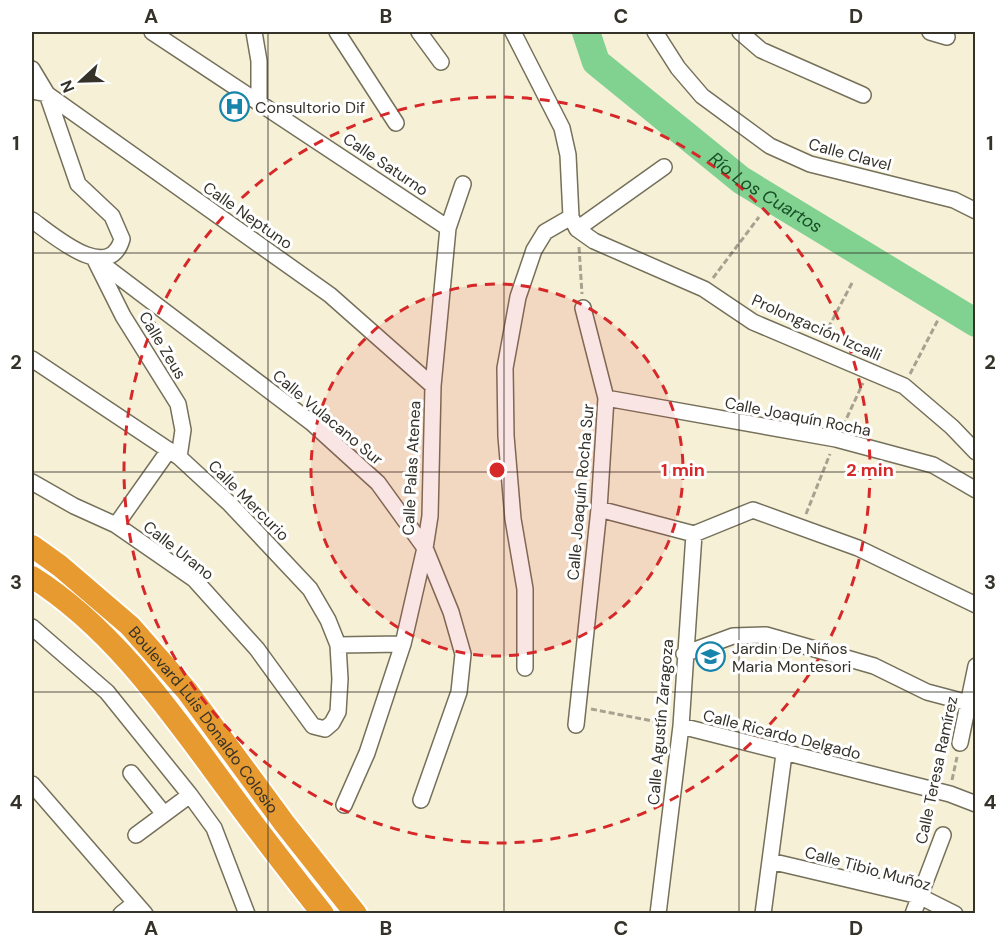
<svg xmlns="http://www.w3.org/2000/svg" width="1007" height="945" viewBox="0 0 1007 945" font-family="'DM Sans',sans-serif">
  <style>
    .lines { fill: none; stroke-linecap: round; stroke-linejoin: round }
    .river { stroke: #81d190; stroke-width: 28 }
    .minor-casing { stroke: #75705a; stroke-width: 18 }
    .highway-casing { stroke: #fff; stroke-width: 26 }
    .path { stroke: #a7a290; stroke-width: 3; stroke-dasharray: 6 3; stroke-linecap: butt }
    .minor { stroke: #fff; stroke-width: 15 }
    .highway { stroke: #e79a30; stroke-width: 22 }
    .grid { fill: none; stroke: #343229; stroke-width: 1.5; stroke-opacity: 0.55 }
    .ring { fill: none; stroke: #d62828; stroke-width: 3; stroke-dasharray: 10 8 }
    .labels { text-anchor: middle; stroke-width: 6; stroke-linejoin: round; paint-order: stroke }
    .poi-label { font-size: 16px; fill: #343229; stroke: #fff; text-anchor: start }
    .street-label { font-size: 16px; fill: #343229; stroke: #fff }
    .water-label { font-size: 18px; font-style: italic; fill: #175027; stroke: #fff }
    .centre { fill: #d62828; stroke: #fff; stroke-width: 3 }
    .ring-label { font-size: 18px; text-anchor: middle; font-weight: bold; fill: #d62828; stroke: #fff; stroke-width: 6; stroke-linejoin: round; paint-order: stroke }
    .neatline { fill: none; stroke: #343229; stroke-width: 2 }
    .grid-label { font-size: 20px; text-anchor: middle; font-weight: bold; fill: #343229 }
  </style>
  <rect width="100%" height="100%" fill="#f6f0d7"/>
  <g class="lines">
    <path class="river" id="s1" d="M586,32L596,62L741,180L976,323"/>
    <defs>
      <path id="minor" d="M152,32L448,228
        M254,32L259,61V101
        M337,32L396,123
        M419,32L441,62
        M513,32L562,128L568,155L571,217L577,229L594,241L704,289L753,322L904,386L952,427L976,452
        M655,32L678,68L702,96L770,146L810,164L954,200L976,211
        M740,32L761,50L863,95
        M930,32L947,37
        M32,69L47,94L78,184L112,216L122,239C109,285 52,234 32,220
        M32,91L47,94L330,295L433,386
        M577,229L664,167
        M93,257L312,423L378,483L425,548L451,612L463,654L459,692L421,800
        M96,262L123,316L178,404L183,430L179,457
        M32,359L179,457L230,504L310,589L328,620L338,645L340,679L338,712L332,723L325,729L313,726L257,649L194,579L116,525L74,506L32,482
        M606,398L836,439L933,465L976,490
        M599,509L694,534L753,510L858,548L976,605
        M116,525L169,450
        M32,627L107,692L190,795L214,828L247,914
        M338,645L403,644
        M684,654L733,636L766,635L874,666L927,692L976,705
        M525,668V589L513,519L506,436L505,368L518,297L534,250L545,232L571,217
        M576,725L599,509L606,398L583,308
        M681,726L950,794L976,804
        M960,743L976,666
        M131,773L164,814
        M32,784L145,914
        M344,805L367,753L403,644L425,548L430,516L433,386L448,228L463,184
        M136,835L190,795
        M770,861L919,896L955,914
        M121,914L135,903
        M658,914L681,726L694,534
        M763,914L784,754
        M913,914L943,835"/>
      <g id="highway">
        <path id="s2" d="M32,546L60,566L130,626L187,691L284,823L356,914"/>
        <path d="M32,577C113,628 170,711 226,787C257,830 290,872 323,914"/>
      </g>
    </defs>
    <use href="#minor" class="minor-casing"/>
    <use href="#highway" class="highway-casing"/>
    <path class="path" d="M579,247L582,294
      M713,278L759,217
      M824,336L852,283
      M910,374L939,318
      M843,426L863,383
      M806,514L830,454
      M591,709L668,724
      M952,780L957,757"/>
    <use href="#minor" class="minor"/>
    <use href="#highway" class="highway"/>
  </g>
  <path class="grid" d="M268,32V914M504,32V914M739,32V914M32,253H976M32,472H976M32,692H976"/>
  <circle cx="497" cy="470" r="186" fill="#d62828" fill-opacity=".12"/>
  <g class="ring">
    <circle cx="497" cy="470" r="186"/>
    <circle cx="497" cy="470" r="373"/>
  </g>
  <defs>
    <symbol id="hospital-ring" viewBox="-11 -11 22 22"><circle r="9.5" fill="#fff" stroke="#1684ab" stroke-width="1.5"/><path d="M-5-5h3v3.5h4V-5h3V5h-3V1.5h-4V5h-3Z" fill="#1684ab"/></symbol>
    <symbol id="school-ring" viewBox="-11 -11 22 22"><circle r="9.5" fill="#fff" stroke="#1684ab" stroke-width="1.5"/><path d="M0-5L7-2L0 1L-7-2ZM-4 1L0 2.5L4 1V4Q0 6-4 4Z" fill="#1684ab"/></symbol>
  </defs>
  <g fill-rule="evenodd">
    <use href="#hospital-ring" x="218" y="90" width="33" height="33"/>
    <use href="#school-ring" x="694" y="640" width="33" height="33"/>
  </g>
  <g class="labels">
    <g class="poi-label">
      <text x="255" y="113">Consultorio Dif</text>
      <text x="732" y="654">Jardin De Niños<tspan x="732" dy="18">Maria Montesori</tspan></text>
    </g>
    <g class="street-label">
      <text transform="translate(850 154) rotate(15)" y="6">Calle Clavel</text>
      <text transform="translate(386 164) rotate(34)" y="6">Calle Saturno</text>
      <text transform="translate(248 215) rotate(35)" y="6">Calle Neptuno</text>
      <text transform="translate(817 327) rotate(24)" y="6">Prolongación Izcalli</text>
      <text transform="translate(163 345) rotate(59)" y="6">Calle Zeus</text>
      <text transform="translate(798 416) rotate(11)" y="6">Calle Joaquín Rocha</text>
      <text transform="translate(328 417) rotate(40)" y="6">Calle Vulacano Sur</text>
      <text transform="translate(411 468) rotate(-87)" y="6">Calle Palas Atenea</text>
      <text transform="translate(580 492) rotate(-85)" y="6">Calle Joaquín Rocha Sur</text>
      <text transform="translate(249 500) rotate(45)" y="6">Calle Mercurio</text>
      <text transform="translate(179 550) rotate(38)" y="6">Calle Urano</text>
      <text dy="6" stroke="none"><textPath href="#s2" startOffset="246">Boulevard Luis Donaldo Colosio</textPath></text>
      <text transform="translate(660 722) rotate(-85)" y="6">Calle Agustín Zaragoza</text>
      <text transform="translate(782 734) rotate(14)" y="6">Calle Ricardo Delgado</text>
      <text transform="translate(936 770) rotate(-78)" y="6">Calle Teresa Ramírez</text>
      <text transform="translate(868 868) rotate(15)" y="6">Calle Tibio Muñoz</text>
    </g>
    <g class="water-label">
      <text dy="6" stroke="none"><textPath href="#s1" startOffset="246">Río Los Cuartos</textPath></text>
    </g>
  </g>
  <circle cx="497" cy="470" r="9" class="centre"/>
  <g class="ring-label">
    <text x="683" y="476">1 min</text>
    <text x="870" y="476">2 min</text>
  </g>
  <rect width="1007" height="945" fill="none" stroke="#ffffff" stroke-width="66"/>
  <g transform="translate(81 81) rotate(248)" stroke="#ffffff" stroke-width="4.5" paint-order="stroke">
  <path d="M0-4.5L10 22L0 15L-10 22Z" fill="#343229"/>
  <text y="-9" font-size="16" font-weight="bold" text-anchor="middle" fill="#343229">N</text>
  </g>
  <rect x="33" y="33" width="941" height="879" class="neatline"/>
  <g class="grid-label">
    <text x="151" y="23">A</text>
    <text x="386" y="23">B</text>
    <text x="621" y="23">C</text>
    <text x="856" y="23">D</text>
    <text x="16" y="150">1</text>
    <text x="990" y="150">1</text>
    <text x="16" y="369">2</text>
    <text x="990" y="369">2</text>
    <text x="16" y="589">3</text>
    <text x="990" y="589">3</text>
    <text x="16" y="809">4</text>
    <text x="990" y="809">4</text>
    <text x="151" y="935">A</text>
    <text x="386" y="935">B</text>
    <text x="621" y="935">C</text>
    <text x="856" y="935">D</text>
  </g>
</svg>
